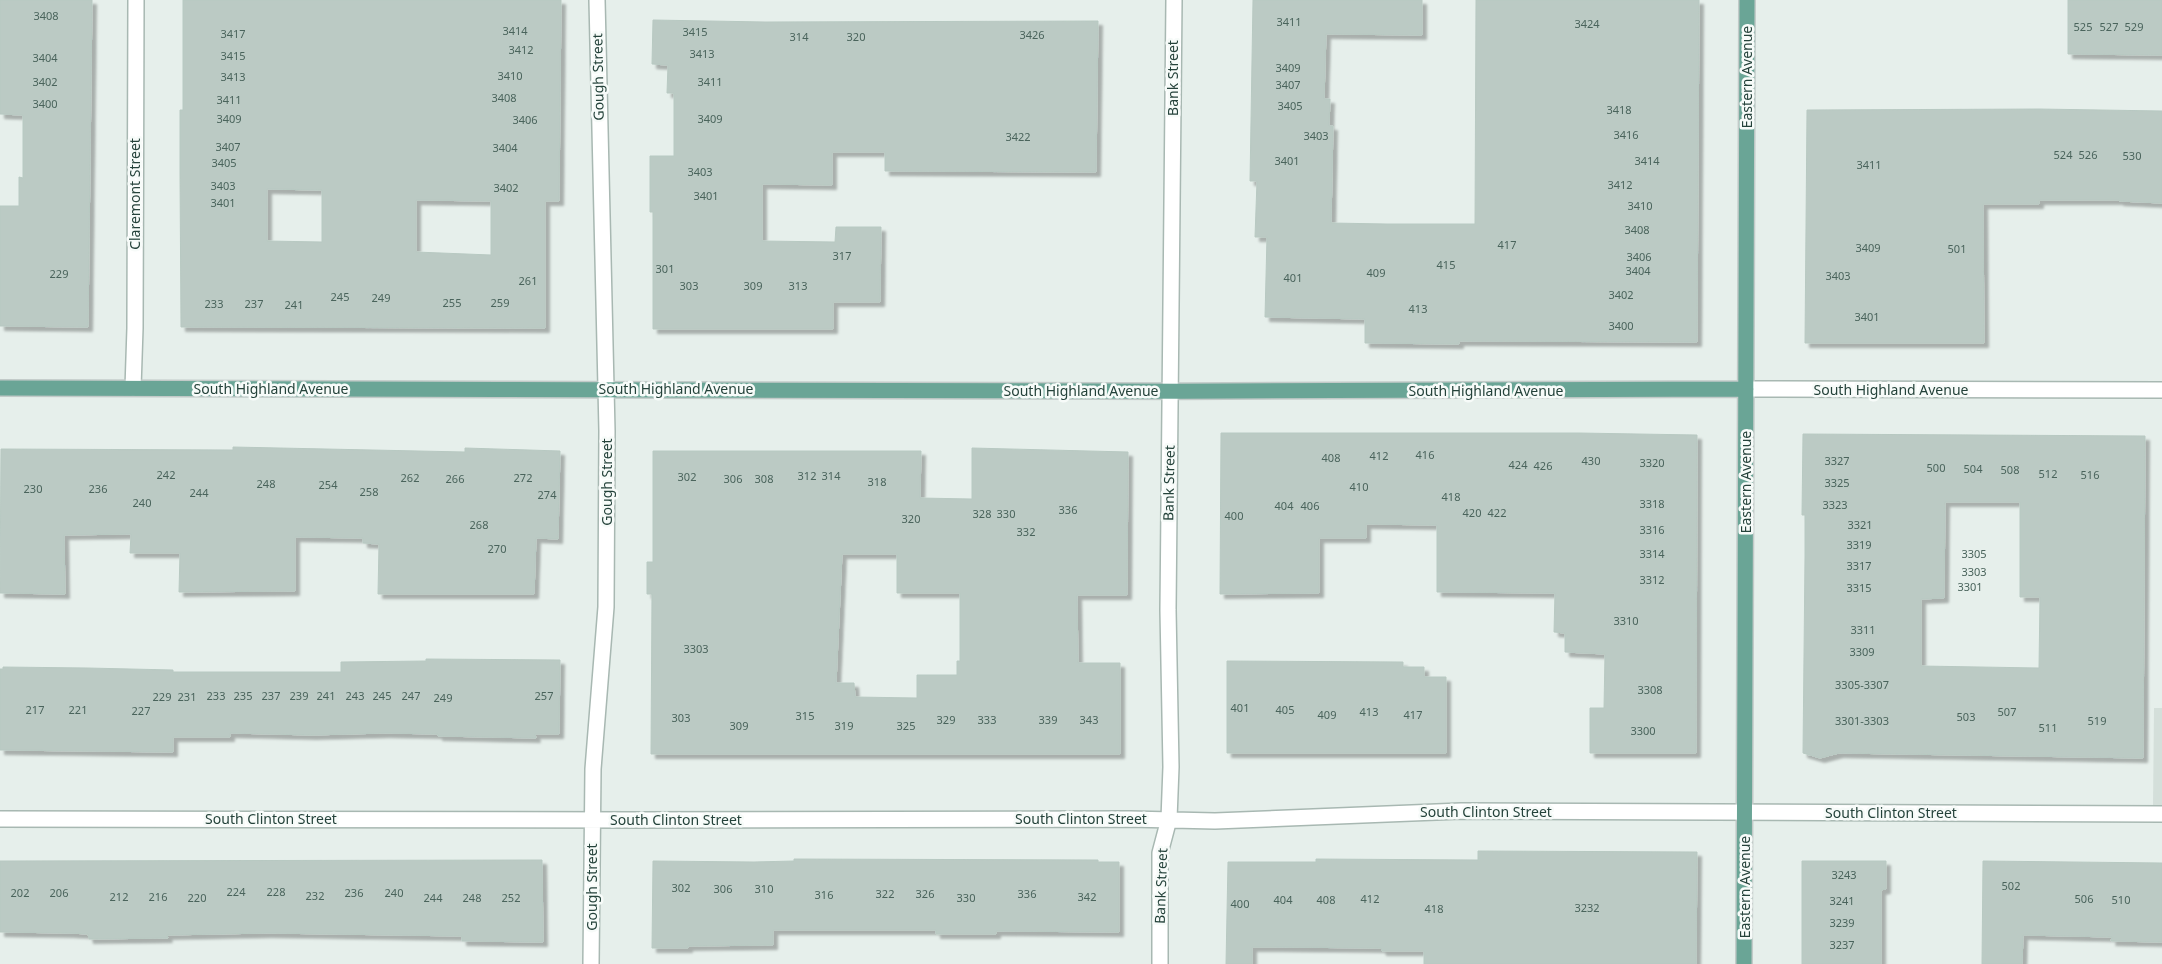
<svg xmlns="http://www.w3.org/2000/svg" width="2162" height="964" viewBox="0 0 2162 964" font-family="'Noto Sans',sans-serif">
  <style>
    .built { fill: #d4dfda }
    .building { fill: #bbcac4; stroke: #b8c9c2; fill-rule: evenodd; filter: url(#shadow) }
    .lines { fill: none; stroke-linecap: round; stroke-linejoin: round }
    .minor-casing { stroke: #a8b8b2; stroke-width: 18 }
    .tertiary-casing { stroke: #a8b8b2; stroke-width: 18 }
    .primary-casing { stroke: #c2cac8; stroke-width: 18 }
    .minor { stroke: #fff; stroke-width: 15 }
    .tertiary { stroke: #fff; stroke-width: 15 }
    .primary { stroke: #6aa596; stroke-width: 15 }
    .labels { text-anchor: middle; stroke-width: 5; stroke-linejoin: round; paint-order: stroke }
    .number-label { font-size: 11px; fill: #4a645c }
    .street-label { font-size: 14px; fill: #24423a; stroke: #f7fbf9 }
  </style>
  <defs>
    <filter id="shadow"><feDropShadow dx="4.5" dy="4.5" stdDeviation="1" flood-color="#0004"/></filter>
  </defs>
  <rect width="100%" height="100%" fill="#e6efeb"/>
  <path class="built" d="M2154,708H2162V808H2153Z"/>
  <path class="building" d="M0,0H92L88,327L0,326V206H19V177L23,178V115L0,114Z
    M183,0H561L559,201H545V328L181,327L180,173V110H183ZM267,189L322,190V242L267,241ZM416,200L491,201V255L416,252Z
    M1253,0H1422V35L1326,34L1324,99H1330L1329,126H1333L1331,223L1387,224H1475L1476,0H1699L1697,342L1459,341V344L1365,343V319L1265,317L1267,237H1255L1257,181H1250Z
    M2068,0H2162V55L2068,54Z
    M653,20L765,22L1098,21L1096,172L885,171V152H832V185L762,184V241L835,242L836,227H881L880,302H833V329H653V212H650V156H674V93H667L668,65L652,64Z
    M2039,109L2162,111V203L2119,201V200H2039V204H1983L1984,343H1805L1807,110Z
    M1221,433H1579L1697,435L1696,753H1590V708H1604L1605,654L1565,652V633L1554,632L1555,593L1437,592V525L1366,524V538H1319V593L1220,594Z
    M1803,434L2145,436L2143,758L1839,753L1820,758L1803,753L1805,556V515H1802ZM1945,502H2020V597H2040L2039,668L1921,666V599L1944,598Z
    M233,447L465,452V448L560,451L558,539L536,538L534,594H378L379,544L363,543V538L295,537V591L179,592L180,553H130L131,534L64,535L65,594L0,593L1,449L233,450Z
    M972,448L1128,452L1127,595H1077L1078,663H1120V754H651L652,594H647V562H653V451H921L920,498L972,499ZM842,554H897V593H960V661H957V675H917V698L855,697L854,683H836Z
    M426,659L560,660L559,734H535L536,738L438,736V734L385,733L312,735L230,733V737H173V752L0,750V669H3V667L88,668L173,670V672H341V662L426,661Z
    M1227,661L1403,662V667H1424V677H1446V753H1227Z
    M1478,851L1697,852L1696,964H1424V951H1382L1381,948L1274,947H1252V964H1226L1228,862H1316V859L1478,860Z
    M794,859L1098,860V862H1119V932L996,931V934H936V930H773V945L688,946V948H652L653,861L754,862L794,861Z
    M542,860L543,942L462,941V936L267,933L167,935L168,938L89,939L88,934L70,933L0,932V861Z
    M1802,861H1886V889L1881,890V964H1802Z
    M1983,861L2162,863V942L2111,941L2112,937L2023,935L2022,964H1982Z"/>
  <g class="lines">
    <defs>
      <path id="minor" d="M133,388L135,328L136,0
        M0,819L635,820L1130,819L1215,821L1461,811L2162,814
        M591,964L593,769L606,607L607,431L597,0
        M1160,964V853L1169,819L1171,767L1168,610L1174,0"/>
      <path id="tertiary" d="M1746,389L2162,390"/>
      <path id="primary" d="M0,388C582,389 1164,394 1746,389
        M1744,964L1747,0"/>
    </defs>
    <use href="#minor" class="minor-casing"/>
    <use href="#tertiary" class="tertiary-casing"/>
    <use href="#primary" class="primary-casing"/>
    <use href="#minor" class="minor"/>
    <use href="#tertiary" class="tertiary"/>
    <use href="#primary" class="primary"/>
  </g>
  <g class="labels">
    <g class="number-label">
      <text x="46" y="20">3408</text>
      <text x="1289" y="26">3411</text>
      <text x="1587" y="28">3424</text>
      <text x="2083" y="31">525</text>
      <text x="2109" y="31">527</text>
      <text x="2134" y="31">529</text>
      <text x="515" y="35">3414</text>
      <text x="695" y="36">3415</text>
      <text x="233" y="38">3417</text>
      <text x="1032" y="39">3426</text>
      <text x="799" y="41">314</text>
      <text x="856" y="41">320</text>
      <text x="521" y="54">3412</text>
      <text x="702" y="58">3413</text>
      <text x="233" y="60">3415</text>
      <text x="45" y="62">3404</text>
      <text x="1288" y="72">3409</text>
      <text x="510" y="80">3410</text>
      <text x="233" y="81">3413</text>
      <text x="45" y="86">3402</text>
      <text x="710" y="86">3411</text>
      <text x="1288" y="89">3407</text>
      <text x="504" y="102">3408</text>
      <text x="229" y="104">3411</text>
      <text x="45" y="108">3400</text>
      <text x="1290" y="110">3405</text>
      <text x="1619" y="114">3418</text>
      <text x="229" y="123">3409</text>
      <text x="710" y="123">3409</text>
      <text x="525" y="124">3406</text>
      <text x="1626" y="139">3416</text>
      <text x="1316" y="140">3403</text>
      <text x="1018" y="141">3422</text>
      <text x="228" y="151">3407</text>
      <text x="505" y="152">3404</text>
      <text x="2063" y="159">524</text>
      <text x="2088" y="159">526</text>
      <text x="2132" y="160">530</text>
      <text x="1287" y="165">3401</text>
      <text x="1647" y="165">3414</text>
      <text x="224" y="167">3405</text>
      <text x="1869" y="169">3411</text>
      <text x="700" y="176">3403</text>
      <text x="1620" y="189">3412</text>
      <text x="223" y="190">3403</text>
      <text x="506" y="192">3402</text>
      <text x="706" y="200">3401</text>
      <text x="223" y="207">3401</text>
      <text x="1640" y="210">3410</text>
      <text x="1637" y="234">3408</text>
      <text x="1507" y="249">417</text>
      <text x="1868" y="252">3409</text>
      <text x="1957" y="253">501</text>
      <text x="842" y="260">317</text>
      <text x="1639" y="261">3406</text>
      <text x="1446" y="269">415</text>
      <text x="665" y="273">301</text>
      <text x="1638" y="275">3404</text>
      <text x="1376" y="277">409</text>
      <text x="59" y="278">229</text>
      <text x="1838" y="280">3403</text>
      <text x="1293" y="282">401</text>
      <text x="528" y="285">261</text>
      <text x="689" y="290">303</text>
      <text x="753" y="290">309</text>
      <text x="798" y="290">313</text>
      <text x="1621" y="299">3402</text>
      <text x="340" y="301">245</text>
      <text x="381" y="302">249</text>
      <text x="452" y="307">255</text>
      <text x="500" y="307">259</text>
      <text x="214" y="308">233</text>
      <text x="254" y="308">237</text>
      <text x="294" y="309">241</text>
      <text x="1418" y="313">413</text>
      <text x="1867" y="321">3401</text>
      <text x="1621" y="330">3400</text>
      <text x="1425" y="459">416</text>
      <text x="1379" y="460">412</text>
      <text x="1331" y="462">408</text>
      <text x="1591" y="465">430</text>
      <text x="1837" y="465">3327</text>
      <text x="1652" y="467">3320</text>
      <text x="1518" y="469">424</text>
      <text x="1543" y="470">426</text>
      <text x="1936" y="472">500</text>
      <text x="1973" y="473">504</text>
      <text x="2010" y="474">508</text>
      <text x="2048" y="478">512</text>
      <text x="166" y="479">242</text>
      <text x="2090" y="479">516</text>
      <text x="807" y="480">312</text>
      <text x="831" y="480">314</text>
      <text x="687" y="481">302</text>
      <text x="410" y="482">262</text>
      <text x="523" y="482">272</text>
      <text x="455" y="483">266</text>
      <text x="733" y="483">306</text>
      <text x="764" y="483">308</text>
      <text x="877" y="486">318</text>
      <text x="1837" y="487">3325</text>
      <text x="266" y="488">248</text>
      <text x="328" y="489">254</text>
      <text x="1359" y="491">410</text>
      <text x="33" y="493">230</text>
      <text x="98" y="493">236</text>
      <text x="369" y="496">258</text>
      <text x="199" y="497">244</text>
      <text x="547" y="499">274</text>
      <text x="1451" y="501">418</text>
      <text x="142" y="507">240</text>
      <text x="1652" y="508">3318</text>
      <text x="1835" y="509">3323</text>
      <text x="1284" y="510">404</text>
      <text x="1310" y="510">406</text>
      <text x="1068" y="514">336</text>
      <text x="1472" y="517">420</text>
      <text x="1497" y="517">422</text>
      <text x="982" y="518">328</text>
      <text x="1006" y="518">330</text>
      <text x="1234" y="520">400</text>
      <text x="911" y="523">320</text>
      <text x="479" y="529">268</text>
      <text x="1860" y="529">3321</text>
      <text x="1652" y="534">3316</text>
      <text x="1026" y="536">332</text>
      <text x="1859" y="549">3319</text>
      <text x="497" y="553">270</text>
      <text x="1652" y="558">3314</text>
      <text x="1974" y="558">3305</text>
      <text x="1859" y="570">3317</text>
      <text x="1974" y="576">3303</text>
      <text x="1652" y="584">3312</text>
      <text x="1970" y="591">3301</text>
      <text x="1859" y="592">3315</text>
      <text x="1626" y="625">3310</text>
      <text x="1863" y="634">3311</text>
      <text x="696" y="653">3303</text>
      <text x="1862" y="656">3309</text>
      <text x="1862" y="689">3305-3307</text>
      <text x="1650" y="694">3308</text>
      <text x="216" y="700">233</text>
      <text x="243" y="700">235</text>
      <text x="271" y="700">237</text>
      <text x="299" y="700">239</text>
      <text x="326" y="700">241</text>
      <text x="355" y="700">243</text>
      <text x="382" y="700">245</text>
      <text x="411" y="700">247</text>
      <text x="544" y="700">257</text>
      <text x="162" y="701">229</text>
      <text x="187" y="701">231</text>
      <text x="443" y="702">249</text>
      <text x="1240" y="712">401</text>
      <text x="35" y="714">217</text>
      <text x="78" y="714">221</text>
      <text x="1285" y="714">405</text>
      <text x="141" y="715">227</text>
      <text x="1369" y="716">413</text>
      <text x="2007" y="716">507</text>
      <text x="1327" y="719">409</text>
      <text x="1413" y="719">417</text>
      <text x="805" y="720">315</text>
      <text x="1966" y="721">503</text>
      <text x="681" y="722">303</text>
      <text x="946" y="724">329</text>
      <text x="987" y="724">333</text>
      <text x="1048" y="724">339</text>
      <text x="1089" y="724">343</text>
      <text x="1862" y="725">3301-3303</text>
      <text x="2097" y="725">519</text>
      <text x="739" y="730">309</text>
      <text x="844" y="730">319</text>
      <text x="906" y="730">325</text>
      <text x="2048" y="732">511</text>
      <text x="1643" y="735">3300</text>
      <text x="1844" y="879">3243</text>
      <text x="2011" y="890">502</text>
      <text x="681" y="892">302</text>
      <text x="723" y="893">306</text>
      <text x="764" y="893">310</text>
      <text x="236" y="896">224</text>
      <text x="276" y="896">228</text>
      <text x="20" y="897">202</text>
      <text x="59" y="897">206</text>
      <text x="354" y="897">236</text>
      <text x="394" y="897">240</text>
      <text x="885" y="898">322</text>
      <text x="925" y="898">326</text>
      <text x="1027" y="898">336</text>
      <text x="824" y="899">316</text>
      <text x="315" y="900">232</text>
      <text x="119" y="901">212</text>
      <text x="158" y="901">216</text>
      <text x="1087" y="901">342</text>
      <text x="197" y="902">220</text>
      <text x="433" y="902">244</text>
      <text x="472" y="902">248</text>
      <text x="511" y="902">252</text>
      <text x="966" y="902">330</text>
      <text x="1370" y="903">412</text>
      <text x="2084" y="903">506</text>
      <text x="1283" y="904">404</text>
      <text x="1326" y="904">408</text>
      <text x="2121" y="904">510</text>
      <text x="1842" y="905">3241</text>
      <text x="1240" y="908">400</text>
      <text x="1587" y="912">3232</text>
      <text x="1434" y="913">418</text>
      <text x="1842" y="927">3239</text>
      <text x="1842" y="949">3237</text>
    </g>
    <g class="street-label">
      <text transform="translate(598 77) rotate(-91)" y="5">Gough Street</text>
      <text transform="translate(1747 77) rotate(-90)" y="5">Eastern Avenue</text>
      <text transform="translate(1173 78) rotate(-90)" y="5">Bank Street</text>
      <text transform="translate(135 194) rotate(-90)" y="5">Claremont Street</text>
      <text x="271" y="394">South Highland Avenue</text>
      <text x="676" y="394">South Highland Avenue</text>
      <text x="1891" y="395">South Highland Avenue</text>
      <text x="1081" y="396">South Highland Avenue</text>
      <text x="1486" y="396">South Highland Avenue</text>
      <text transform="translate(607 482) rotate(-90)" y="5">Gough Street</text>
      <text transform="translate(1746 482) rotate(-90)" y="5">Eastern Avenue</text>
      <text transform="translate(1169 483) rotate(-89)" y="5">Bank Street</text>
      <text x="1486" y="817">South Clinton Street</text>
      <text x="1891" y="818">South Clinton Street</text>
      <text x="271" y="824">South Clinton Street</text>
      <text x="1081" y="824">South Clinton Street</text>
      <text x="676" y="825">South Clinton Street</text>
      <text transform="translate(1161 886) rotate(-88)" y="5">Bank Street</text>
      <text transform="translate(592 887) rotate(-90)" y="5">Gough Street</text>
      <text transform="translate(1745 887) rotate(-90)" y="5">Eastern Avenue</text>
    </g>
  </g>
</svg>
